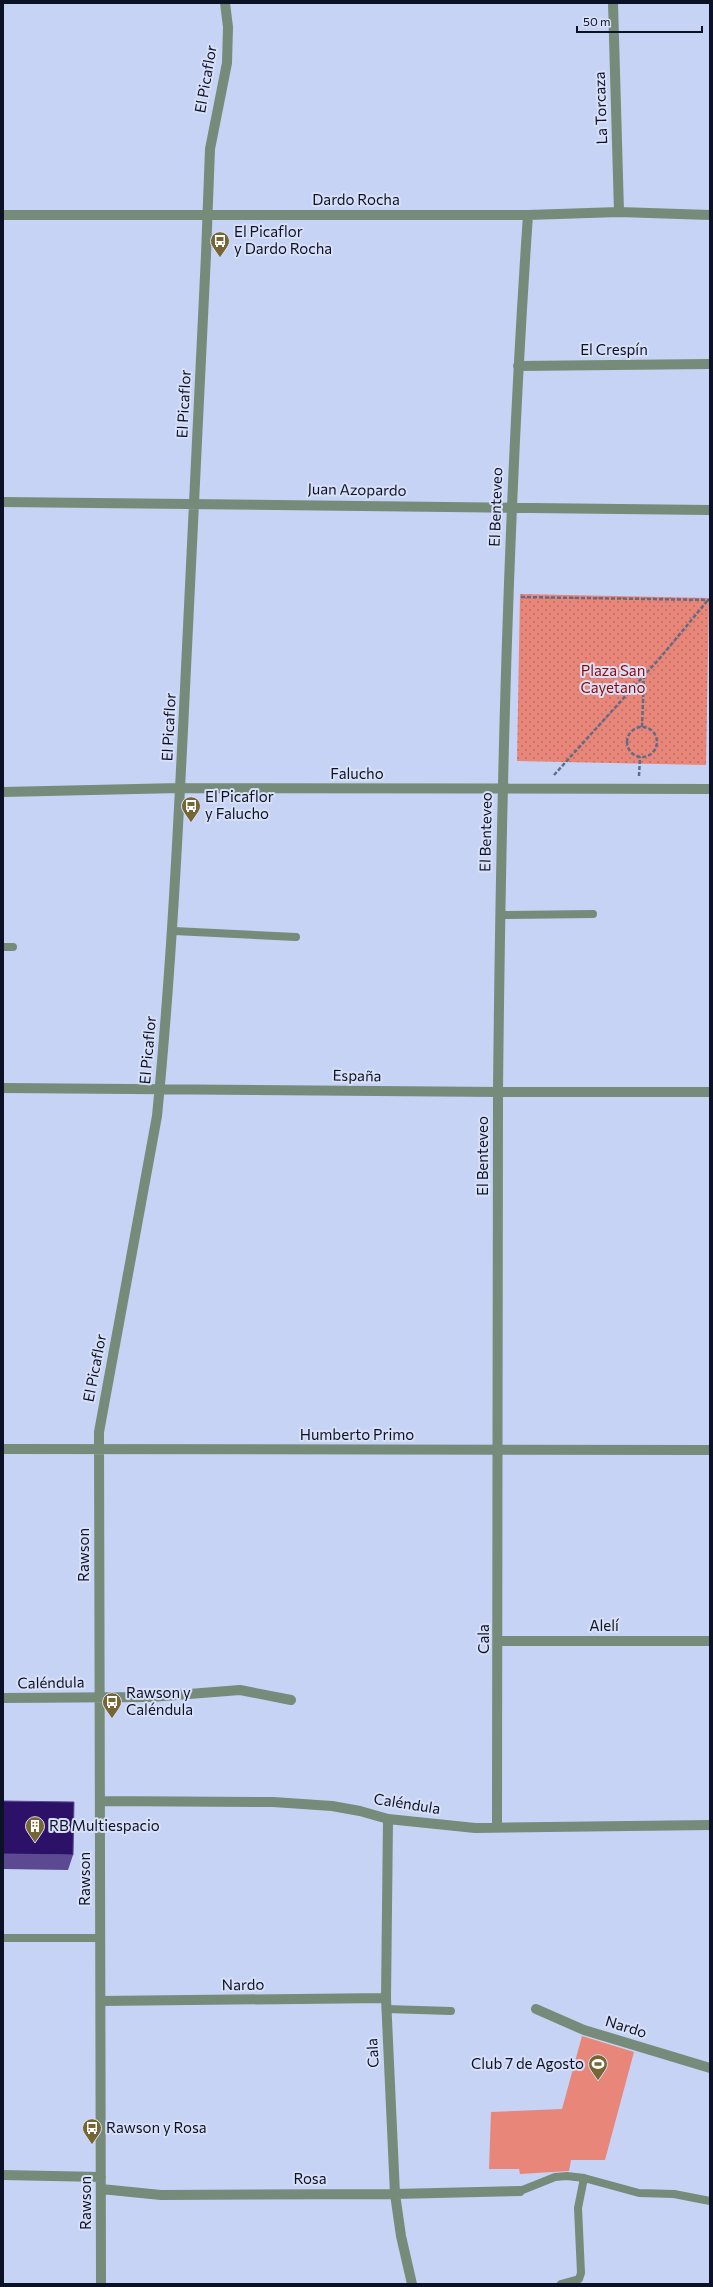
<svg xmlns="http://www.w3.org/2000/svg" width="713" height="2287" viewBox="0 0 713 2287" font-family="Commissioner,sans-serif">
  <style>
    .park { fill: url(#park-dots) }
    .pitch { fill: #e88779 }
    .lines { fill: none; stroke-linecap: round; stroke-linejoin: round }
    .path { stroke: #626b85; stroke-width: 2.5; stroke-dasharray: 4 2; stroke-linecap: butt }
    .service { stroke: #768b79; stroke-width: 8 }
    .minor { stroke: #768b79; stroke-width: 10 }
    .shaded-wall { fill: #5b4a92 }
    .building { fill: #2d1068; stroke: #5b4a92 }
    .labels { text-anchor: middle; stroke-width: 4; stroke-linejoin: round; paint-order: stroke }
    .street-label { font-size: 15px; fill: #0c1225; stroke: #d8e0f7 }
    .poi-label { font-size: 15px; fill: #0c1225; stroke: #d8e0f7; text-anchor: start }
    .park-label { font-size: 15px; fill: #940704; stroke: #d8e0f7 }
  </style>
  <defs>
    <pattern id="park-dots" width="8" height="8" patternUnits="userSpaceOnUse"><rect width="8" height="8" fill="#e88779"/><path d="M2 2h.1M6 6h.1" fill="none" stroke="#ba6d63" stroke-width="1.8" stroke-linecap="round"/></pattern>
  </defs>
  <rect width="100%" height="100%" fill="#c6d3f5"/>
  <path class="park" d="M520,594L709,598L706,765L517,761Z"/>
  <path class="pitch" d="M582,2036L634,2052L605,2160H571L569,2171L520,2174L519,2169H489L491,2112L562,2109Z"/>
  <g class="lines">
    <path class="path" d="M521,597L710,600
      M642,727L644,676
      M627 742a15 15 0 1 1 30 0a15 15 0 1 1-30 0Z
      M554,775L660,658L708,600
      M639,776L640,757"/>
    <path class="service" d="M500,915L593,914
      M174,931L296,937
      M3,947H13
      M3,1938H100
      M386,2009L451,2011
      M520,2191L555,2177L567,2176L584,2178L639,2193L674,2194L710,2201
      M561,2284L579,2279L581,2273L578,2208L584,2178"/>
    <path class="minor" d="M613,3L619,212
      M3,215H528L619,212L710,215
      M518,366L710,364
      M3,502L710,510
      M3,792L180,788L710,789
      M3,1088L498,1092H710
      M3,1449L710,1450
      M499,1641H710
      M3,1698L151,1697L240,1690L291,1700
      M100,1801L273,1802L332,1806L360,1811L388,1819L475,1828L710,1825
      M388,1819L386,1998L395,2194L401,2236L412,2284
      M497,1827C499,1582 496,1336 498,1090C501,798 508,506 528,215
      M101,2001L386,1998
      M536,2009L584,2030L710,2068
      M3,2175L101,2177
      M101,2189L161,2195L395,2194L520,2191
      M101,2284L99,1432L157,1116C173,953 180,790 188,627C194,503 200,379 206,255L210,149L227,63L228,27L225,3"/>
  </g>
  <path class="shaded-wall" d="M3,1854L73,1855L68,1870L3,1869Z"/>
  <path class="building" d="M3,1801L74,1802L73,1855L3,1854Z"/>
  <defs>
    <symbol id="bus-pin" viewBox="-11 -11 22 30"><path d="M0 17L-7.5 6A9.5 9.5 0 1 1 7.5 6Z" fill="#776533" stroke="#d8e0f7"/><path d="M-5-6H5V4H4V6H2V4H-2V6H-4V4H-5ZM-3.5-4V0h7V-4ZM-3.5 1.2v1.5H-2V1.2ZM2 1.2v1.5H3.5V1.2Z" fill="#fff"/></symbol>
    <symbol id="building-pin" viewBox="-11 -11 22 30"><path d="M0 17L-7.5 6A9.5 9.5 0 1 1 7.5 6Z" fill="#776533" stroke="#d8e0f7"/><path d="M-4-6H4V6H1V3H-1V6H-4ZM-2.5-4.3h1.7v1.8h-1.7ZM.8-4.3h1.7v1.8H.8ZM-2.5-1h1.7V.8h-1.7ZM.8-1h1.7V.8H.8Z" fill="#fff"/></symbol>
    <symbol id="stadium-pin" viewBox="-11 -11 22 30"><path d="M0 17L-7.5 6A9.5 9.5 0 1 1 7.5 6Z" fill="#776533" stroke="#d8e0f7"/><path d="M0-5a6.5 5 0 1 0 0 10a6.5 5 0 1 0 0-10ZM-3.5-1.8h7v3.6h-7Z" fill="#fff"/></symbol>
  </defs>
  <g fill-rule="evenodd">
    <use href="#bus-pin" x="209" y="230" width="22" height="30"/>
    <use href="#bus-pin" x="180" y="795" width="22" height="30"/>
    <use href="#bus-pin" x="101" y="1691" width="22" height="30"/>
    <use href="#building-pin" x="24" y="1815" width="22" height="30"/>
    <use href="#stadium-pin" x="587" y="2053" width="22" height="30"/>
    <use href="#bus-pin" x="81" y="2117" width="22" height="30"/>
  </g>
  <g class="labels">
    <g class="street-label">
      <text transform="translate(206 79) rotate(-80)" y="5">El Picaflor</text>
      <text transform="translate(601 108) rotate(-92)" y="5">La Torcaza</text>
      <text x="356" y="205">Dardo Rocha</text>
      <text x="614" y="355">El Crespín</text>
      <text transform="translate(184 404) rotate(-87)" y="5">El Picaflor</text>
      <text transform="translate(357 490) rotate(1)" y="5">Juan Azopardo</text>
      <text transform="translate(496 507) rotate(-88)" y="5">El Benteveo</text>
      <text transform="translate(169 727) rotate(-87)" y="5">El Picaflor</text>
      <text x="357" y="779">Falucho</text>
      <text transform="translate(486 832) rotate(-89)" y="5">El Benteveo</text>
      <text transform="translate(148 1050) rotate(-85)" y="5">El Picaflor</text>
      <text transform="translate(357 1076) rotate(1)" y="5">España</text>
      <text transform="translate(483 1156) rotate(-90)" y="5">El Benteveo</text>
      <text transform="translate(95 1368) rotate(-79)" y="5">El Picaflor</text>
      <text x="357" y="1440">Humberto Primo</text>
      <text transform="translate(84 1555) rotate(-90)" y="5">Rawson</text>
      <text x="604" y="1631">Alelí</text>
      <text transform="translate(484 1639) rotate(-90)" y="5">Cala</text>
      <text transform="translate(51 1683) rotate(-1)" y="5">Caléndula</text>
      <text transform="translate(407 1804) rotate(9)" y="5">Caléndula</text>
      <text transform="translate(85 1879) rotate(-90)" y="5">Rawson</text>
      <text transform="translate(243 1985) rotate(-1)" y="5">Nardo</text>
      <text transform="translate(626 2027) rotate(17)" y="5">Nardo</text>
      <text transform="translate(373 2053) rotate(-93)" y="5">Cala</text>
      <text x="310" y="2184">Rosa</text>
      <text transform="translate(86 2203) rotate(-90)" y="5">Rawson</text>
    </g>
    <g class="poi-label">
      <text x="234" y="237">El Picaflor<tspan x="234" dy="17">y Dardo Rocha</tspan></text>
      <text x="205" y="802">El Picaflor<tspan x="205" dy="17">y Falucho</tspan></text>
      <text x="126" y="1698">Rawson y<tspan x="126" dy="17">Caléndula</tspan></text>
      <text x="49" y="1831">RB Multiespacio</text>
      <text x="584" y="2069" text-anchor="end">Club 7 de Agosto</text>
      <text x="106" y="2133">Rawson y Rosa</text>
    </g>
    <g class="park-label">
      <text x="613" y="676">Plaza San<tspan x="613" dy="17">Cayetano</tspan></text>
    </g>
  </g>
  <rect width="713" height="2287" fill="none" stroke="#0c1225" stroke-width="8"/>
  <path d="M577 26v6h125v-6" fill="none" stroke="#0c1225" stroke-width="2"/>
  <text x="583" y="26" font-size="12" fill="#0c1225" stroke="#d8e0f7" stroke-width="3" paint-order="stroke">50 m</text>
</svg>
